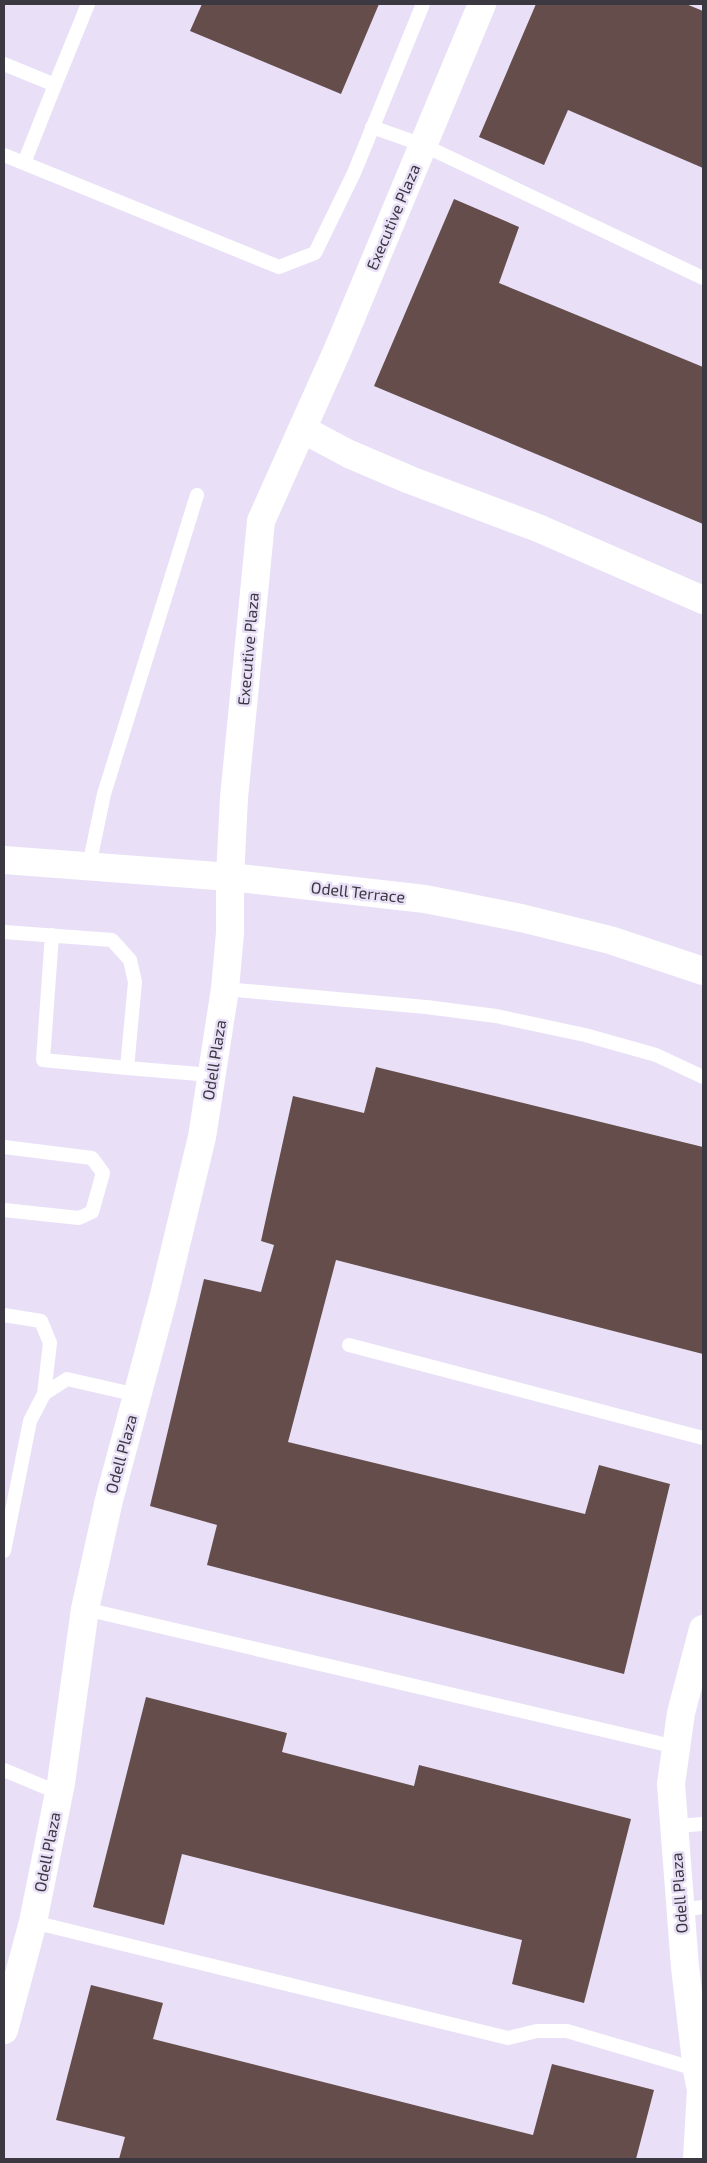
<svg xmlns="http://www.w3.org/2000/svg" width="707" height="2163" viewBox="0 0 707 2163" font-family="'Exo 2',sans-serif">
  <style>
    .building { fill: #644d4b }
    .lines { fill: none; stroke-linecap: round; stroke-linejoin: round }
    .lane { stroke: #fff; stroke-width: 14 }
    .street { stroke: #fff; stroke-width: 28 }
    .labels { text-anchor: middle; stroke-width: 5; stroke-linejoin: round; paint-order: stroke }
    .street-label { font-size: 16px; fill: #3b3841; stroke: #e9e0f7 }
  </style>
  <rect width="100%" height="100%" fill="#e9e0f7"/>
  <path class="building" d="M202,4H379L341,94L190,31Z
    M536,4H686L703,11V168L568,110L544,165L479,137Z
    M454,199L519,227L499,283L703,367V524L374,386Z
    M376,1067L703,1147V1354L336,1260L288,1442L585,1514L599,1465L670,1484L624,1674L207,1565L217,1525L150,1506L204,1279L261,1292L274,1245L261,1241L293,1096L364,1113Z
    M146,1697L287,1733L282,1752L414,1786L419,1765L631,1819L584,2003L512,1984L522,1940L182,1854L164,1925L93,1907Z
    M91,1985L163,2003L153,2039L533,2135L552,2064L654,2090L636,2159H119L125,2137L56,2120Z"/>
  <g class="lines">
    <path class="lane" d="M4,64L55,85L88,4
      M372,127L423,145L703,278
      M4,155L279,267L315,253L354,173L423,4
      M24,163L55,85
      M89,866L104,794L197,495
      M4,932L112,940L130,960L135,982L127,1068L211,1075
      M52,935L43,1060L127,1068
      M225,989L426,1007L496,1016L585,1035L656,1055L703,1077
      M4,1147L92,1158L103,1173L92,1212L79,1218L4,1210
      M4,1315L41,1321L50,1343L44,1394
      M349,1345L703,1438
      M4,1551L30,1421L44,1394L67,1379L137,1395
      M85,1609L676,1747
      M4,1770L59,1793
      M674,1826L703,1824
      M681,1910L703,1907
      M33,1922L508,2038L537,2031H567L699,2070"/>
    <path class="street" d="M302,429L349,454L410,480L538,528L703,600
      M4,860L230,877L425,899L521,918L610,940L703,971
      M4,2030L33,1922L61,1783L85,1609L109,1500L163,1299L202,1137L225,989L230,933V877L234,798L261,521L338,349L482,4
      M697,2159L701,2090L697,2070L685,1967L671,1784L681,1713L703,1629"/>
  </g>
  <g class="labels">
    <g class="street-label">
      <text transform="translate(393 217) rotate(-67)" y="6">Executive Plaza</text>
      <text transform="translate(248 649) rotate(-85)" y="6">Executive Plaza</text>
      <text transform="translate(358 892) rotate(6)" y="6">Odell Terrace</text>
      <text transform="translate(214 1060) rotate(-81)" y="6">Odell Plaza</text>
      <text transform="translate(121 1454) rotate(-75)" y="6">Odell Plaza</text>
      <text transform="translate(47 1852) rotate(-79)" y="6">Odell Plaza</text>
      <text transform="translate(679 1893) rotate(-94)" y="6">Odell Plaza</text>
    </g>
  </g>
  <rect width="707" height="2163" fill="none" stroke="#3b3841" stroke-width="10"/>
</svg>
